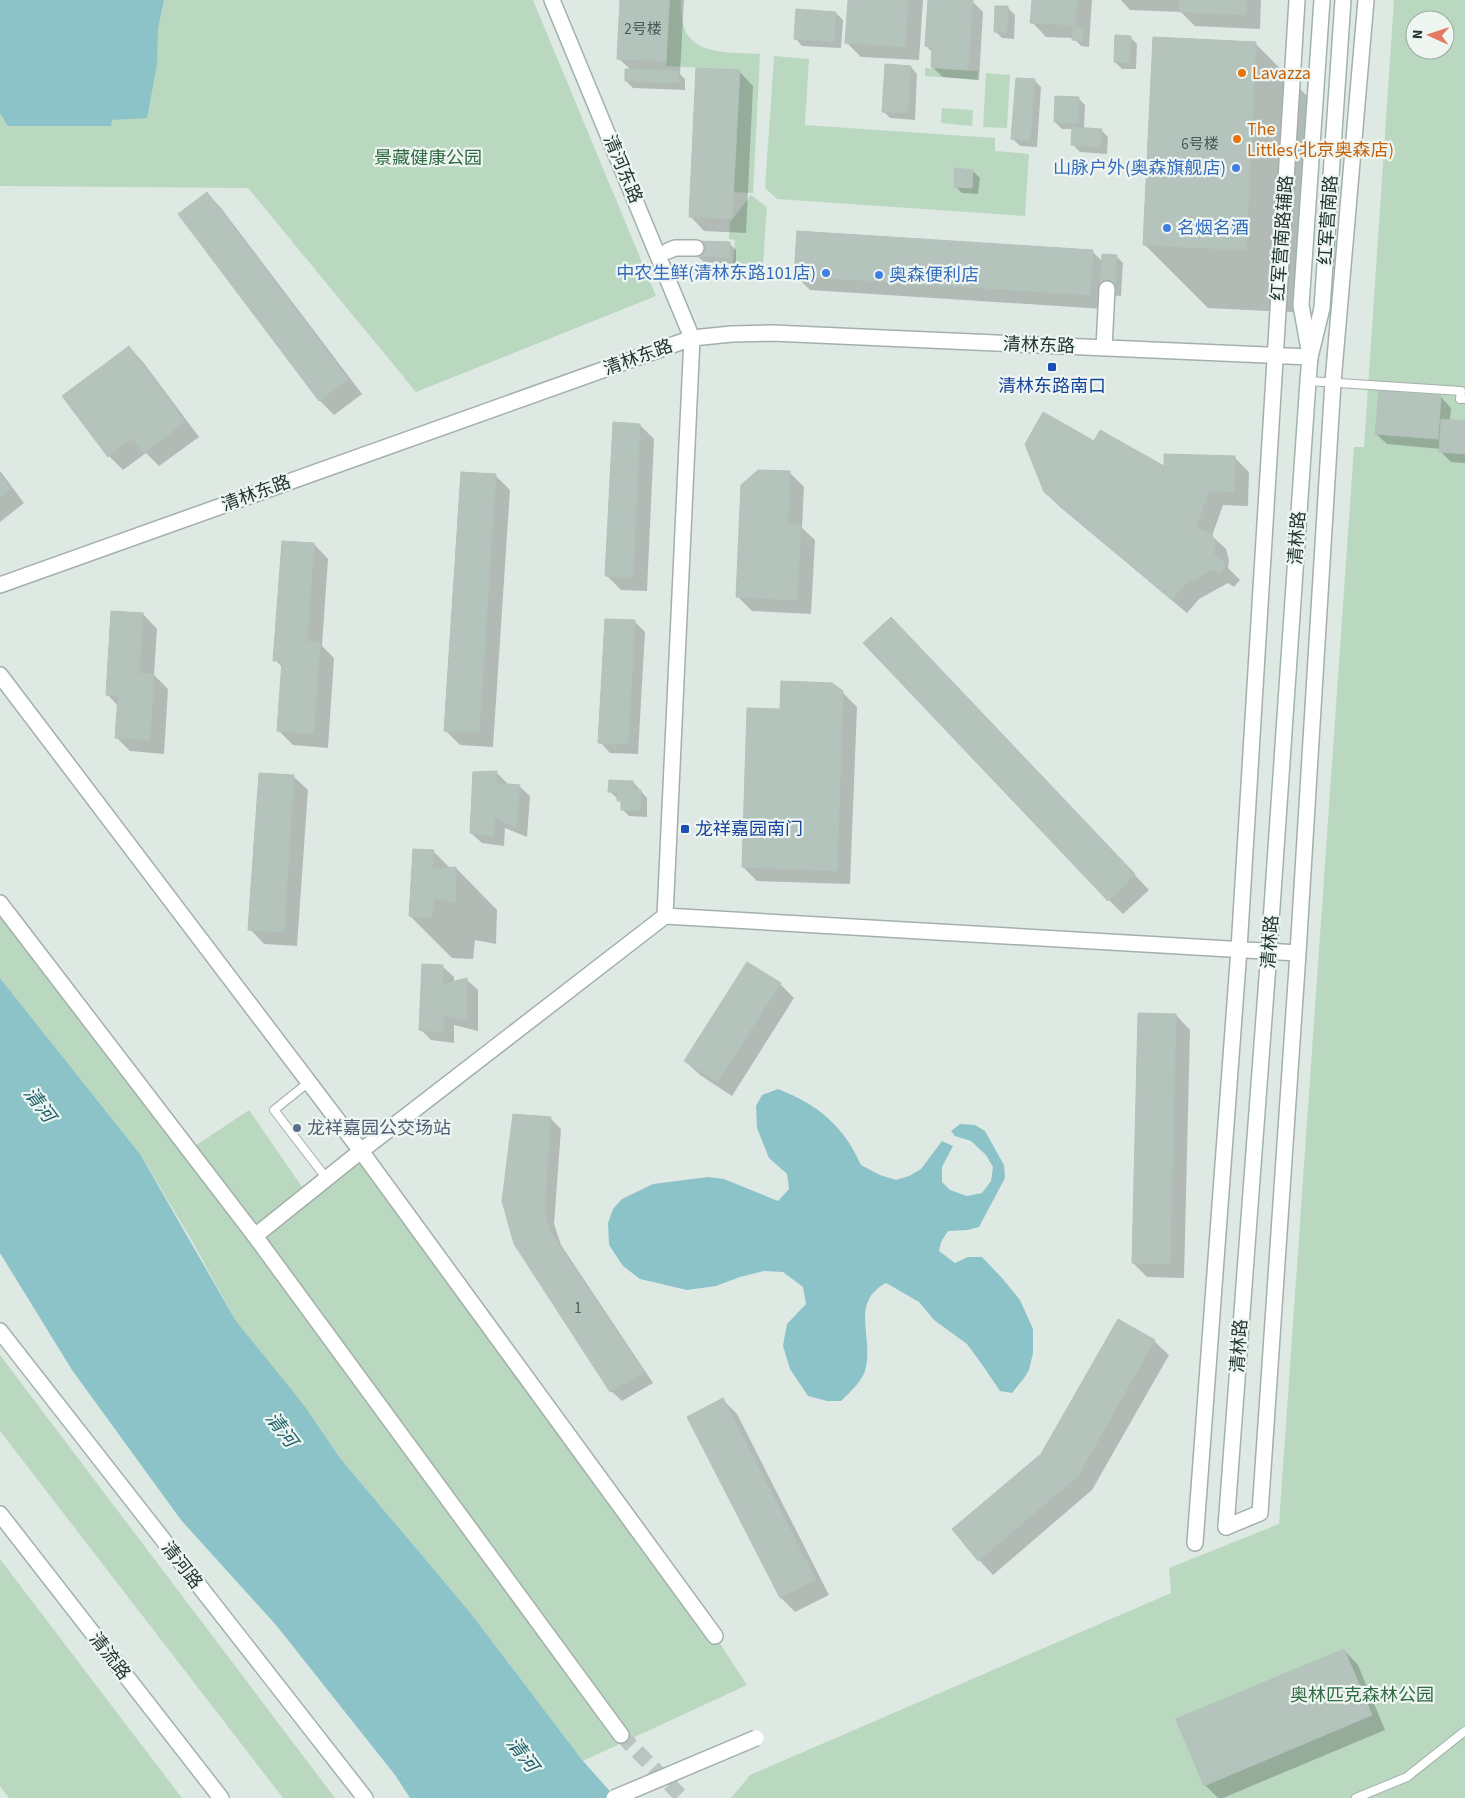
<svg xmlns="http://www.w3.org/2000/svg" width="1465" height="1798" viewBox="0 0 1465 1798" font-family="'Source Sans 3','Noto Sans SC',sans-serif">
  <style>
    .green { fill: #bad8c0; fill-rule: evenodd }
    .water { fill: #8cc3c9 }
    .shadow { fill: #0003 }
    .building { fill: #b5c3bd; stroke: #b2c2ba }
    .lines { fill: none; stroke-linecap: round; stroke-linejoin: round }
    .street-tunnel { stroke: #b9c5c0; stroke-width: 15; stroke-dasharray: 15 8; stroke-linecap: butt }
    .lane-casing { stroke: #a3b0aa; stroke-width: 10 }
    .street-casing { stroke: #a3b0aa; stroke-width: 18 }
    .secondary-casing { stroke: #a0b3ab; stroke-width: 18 }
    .lane { stroke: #fff; stroke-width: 8 }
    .street { stroke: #fff; stroke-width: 15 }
    .secondary { stroke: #fff; stroke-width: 15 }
    .street-bridge-casing { stroke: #a3b0aa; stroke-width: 18; stroke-linecap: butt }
    .street-bridge { stroke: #fff; stroke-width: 15 }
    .food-dot { fill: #e8710a; stroke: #eff6f2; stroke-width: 2 }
    .shop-dot { fill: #3f7fe0; stroke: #eff6f2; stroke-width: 2 }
    .transit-dot { fill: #1a4fb4; stroke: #eff6f2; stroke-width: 2 }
    .service-dot { fill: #5c6f8a; stroke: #eff6f2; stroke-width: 2 }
    .labels { text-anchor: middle; stroke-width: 4.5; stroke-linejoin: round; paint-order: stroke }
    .number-label { font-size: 15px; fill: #475a53 }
    .food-label { font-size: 18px; fill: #c56008; stroke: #eff6f2; text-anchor: start }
    .park-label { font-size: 18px; fill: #306a43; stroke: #eff6f2 }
    .shop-label { font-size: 18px; fill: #366cbe; stroke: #eff6f2; text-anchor: end }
    .street-label { font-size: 18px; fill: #223730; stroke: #eff6f2 }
    .transit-label { font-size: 18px; fill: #164399; stroke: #eff6f2 }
    .service-label { font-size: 18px; fill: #4e5e75; stroke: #eff6f2; text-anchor: start }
    .water-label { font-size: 19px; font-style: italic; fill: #22646d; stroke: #eff6f2 }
  </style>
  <rect width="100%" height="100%" fill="#dfe9e4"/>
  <path class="green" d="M0,0H533L656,296L416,392L248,188L0,186Z
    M670,0H681C678,56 717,52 760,54L753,193L733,192L739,70L666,66Z
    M1394,0H1465V1798H731L750,1775L1171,1593L1169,1568L1279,1524L1354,447H1364ZM1415,20H1445V50H1415Z
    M774,56L809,59L805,125L995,138V151L1029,154L1025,216L777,199L765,188ZM955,168L973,170L972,188L954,187Z
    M925,68L978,71L977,80L925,76Z
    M986,73L1010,75L1007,128L983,127Z
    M942,108L973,110L972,126L941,123Z
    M751,195L767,207L763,265L733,263L735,240L729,239L730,222Z
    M0,903L189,1150L249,1110L309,1197L361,1151L715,1636L747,1685L583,1761L469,1611L340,1458L304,1407L236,1321L191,1239L140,1154L0,978Z
    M0,1355L335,1798H283L0,1431Z
    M0,1559L182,1798H9L0,1786Z"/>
  <path class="water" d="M0,0H164L158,28L157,65L147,118L112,120L111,126H8L0,113Z
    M0,978L140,1154L236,1321L303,1404L340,1458L469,1611L583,1761L616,1798H410L395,1775L276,1625L181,1520L72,1370L0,1253Z
    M778,1089C817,1104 844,1126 861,1165L880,1175L896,1180L909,1176L921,1169L942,1141L953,1146L942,1167V1182L950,1190L967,1196L982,1193L991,1181L993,1167L986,1155L971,1141L955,1136L951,1131L960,1124L975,1125L985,1131L1004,1165L1005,1178L979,1227L968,1230L948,1231L941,1242L939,1251L955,1263L968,1257H982L1002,1278L1020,1300L1033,1329V1353L1029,1370L1024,1378L1012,1393L1000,1391L981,1363L967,1344L934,1320L919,1302L886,1283C850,1302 873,1336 866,1367C864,1380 850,1392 841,1401H827L808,1396L790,1369L783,1346L787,1324L806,1304L803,1287L783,1272L764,1271L740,1277L716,1286L687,1290L640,1279L623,1266L609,1245L608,1223L613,1209L622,1199L653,1184L708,1177L724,1179L778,1201L789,1189L787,1174L769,1158L757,1128L756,1106L762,1095Z"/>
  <path class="shadow" d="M621,0H684L680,74L685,79V90L633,88L626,81L631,70L618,58Z
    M849,0H923L919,60L861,57L846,42Z
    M929,0H968L972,1L983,12L979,80L943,77L932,67L933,53L926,46Z
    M1033,0H1092L1089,47L1081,46L1074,38L1046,37L1032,22Z
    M1121,0H1261L1260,29L1195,26L1181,12L1130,10Z
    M1008,8L1015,15L1014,39L1002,38L995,31Z
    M836,13L843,20L841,48L802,46L796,39Z
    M1130,37L1137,44L1136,69H1122L1115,62Z
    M1255,43L1318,107L1309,313L1208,308L1145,245Z
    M911,67L917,74L915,120L890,118L883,111Z
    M739,71L753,86L746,233L704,231L690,216Z
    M1034,80L1041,87L1037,147L1020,146L1013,139Z
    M1078,98L1085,105L1084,129L1101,130L1108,137L1107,154L1080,152L1073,145L1074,129H1062L1055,122Z
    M973,171L980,178L978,194L962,193L955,186Z
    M207,193L221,208L362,394L334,415L320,401L179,214Z
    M729,243L736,250V264L704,262L697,256Z
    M1092,251L1102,261L1116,256L1123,263L1121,296L1108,295L1104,309L810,290L796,276Z
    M129,347L143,362L199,437L159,466L146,453L123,470L109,456Z
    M1441,397L1451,408L1450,421L1465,422V463L1451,462L1441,452V449L1387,444L1376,434Z
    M640,425L654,439L647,591L621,590L607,576Z
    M1094,442L1165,468L1234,457L1249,472L1248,506L1223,505L1212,536L1226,549L1229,560L1228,568L1240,580L1234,587L1228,583L1199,599L1187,613L1060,507L1045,492Z
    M0,471L24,503L0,522Z
    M790,473L804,487L802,528L815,540L811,614L752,611L738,597Z
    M495,475L510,490L493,747L460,745L445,730Z
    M314,544L328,559L322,646L334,658L328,748L293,745L279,731L283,668L275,660Z
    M143,614L157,629L154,675L168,689L164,754L130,751L116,737L118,706L107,694Z
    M634,621L645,632L638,754L610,753L600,742Z
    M905,633L1149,890L1123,914L1109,900Z
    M842,692L857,707L850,884L757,881L743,867L781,710Z
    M496,772L507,783V785L519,786L530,796L527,837L505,828L504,846L482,843L471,833Z
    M293,776L308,790L297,946L264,944L250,929Z
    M633,782L647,798V817L629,816L622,809V804L618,799L609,791Z
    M433,851L450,868H456L497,910L496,944L475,940L473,959L452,958L410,916Z
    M443,967L454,977V983L467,980L478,990V1031L454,1025V1043L431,1040L420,1029Z
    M780,984L794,998L732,1096L700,1075L685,1061Z
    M1176,1015L1190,1030L1184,1278L1147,1277L1133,1263Z
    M550,1118L561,1129L554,1224L561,1245L653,1383L622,1401L611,1391L516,1244Z
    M1154,1341L1169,1355L1092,1490L993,1575L979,1560L953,1529L1042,1455Z
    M723,1400L737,1414L829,1595L795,1612L781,1598Z
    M1344,1650L1358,1665L1385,1730L1223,1798H1218L1205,1785Z"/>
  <path class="building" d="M620,0H669L666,61L617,59Z
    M848,0H908L905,47L845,43Z
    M928,0H973L968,70L931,67L932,47L925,46Z
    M1032,0H1077L1075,25L1030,23Z
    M1180,0H1247L1246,15L1179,12Z
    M995,6H1008L1007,32H994Z
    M796,9L836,12L834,42L794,39Z
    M1073,27L1083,28L1082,41L1072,40Z
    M1115,35L1131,36L1129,63L1114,62Z
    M1153,37L1256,42L1246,250L1143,245Z
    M885,64L911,66L908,113L882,112Z
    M696,68L740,70L732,219L689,217Z
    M625,69L679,71L678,83L625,81Z
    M1016,78L1035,79L1030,141L1011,139Z
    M1055,96L1079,97L1078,123L1054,122Z
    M1072,127L1102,129L1100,147L1071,145Z
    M955,168L973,170L972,188L954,187Z
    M207,192L348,379L319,401L178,214Z
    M797,231L1093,250L1090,295L794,276Z
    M696,241L730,242L729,258L695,256Z
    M1102,254L1117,255L1115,290L1100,289Z
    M129,346L185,422L144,453L132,438L108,457L62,396Z
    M1379,391L1441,396L1438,439L1375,434Z
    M1043,412L1094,441L1100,430L1164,466V454L1235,456L1234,492L1209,491L1196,528L1212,534L1215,545L1214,554L1226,564L1219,574L1213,569L1184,585L1172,600L1044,492L1025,444Z
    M1441,419L1465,421V454L1439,452Z
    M613,422L640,424L633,577L605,576Z
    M758,470L790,471L788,524L801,525L797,600L736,597L741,485Z
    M461,472L496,474L479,733L444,731Z
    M0,474L11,488L0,497Z
    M282,541L314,543L307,641L320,642L314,734L277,731L282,661H273Z
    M111,611L143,613L139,673L154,674L150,740L115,738L118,696L106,695Z
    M891,617L1135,874L1108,901L863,643Z
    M605,619L635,620L628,744L598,743Z
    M781,681L832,683L843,691L837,871L742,867L747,708L780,709Z
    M497,771L496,783L520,785L516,827L495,818L494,836L470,833L473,772Z
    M259,773L294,775L284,932L248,930Z
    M609,780L633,781V789L641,790L640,810H621V801H617V792H608Z
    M413,849L434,850L432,869L456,867L455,902L434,899L431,918L409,916Z
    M747,962L781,983L717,1082L684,1061Z
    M422,964L443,965V984L467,978V1021L444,1015V1033L419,1030Z
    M1138,1013L1176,1014L1170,1264L1132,1263Z
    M513,1114L551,1117L544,1212L551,1233L644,1372L610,1392L514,1244L502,1201Z
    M1118,1319L1155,1340L1078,1476L1041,1454Z
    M723,1398L816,1580L780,1598L687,1417Z
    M1041,1454L1078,1476L978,1561L952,1529Z
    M1344,1649L1372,1715L1204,1786L1176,1719Z"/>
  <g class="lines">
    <path class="street-tunnel" d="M621,1735L683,1798"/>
    <defs>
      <path id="lane" d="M1308,381L1461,391L1460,399H1465
        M309,1082L274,1110L327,1179
        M1356,1798L1407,1777L1465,1731"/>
      <path id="street" d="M668,251L675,248H696
        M1104,348L1107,289
        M0,585L692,338L732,334L772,333L1310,357
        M0,675L361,1151L715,1636
        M0,903L255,1236L621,1735
        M665,916L1298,953
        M255,1236L361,1151L665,916L692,338
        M1226,1527L1260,1513L1298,953L1333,382L1366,0
        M1195,1543L1239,949L1297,0"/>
      <path id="secondary" d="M552,0L692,338
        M1309,350L1301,305L1322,0
        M0,1331L365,1798
        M0,1514L221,1798
        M1226,1527L1269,951L1308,381L1310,357L1322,308L1343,0"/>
    </defs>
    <use href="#lane" class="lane-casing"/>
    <use href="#street" class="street-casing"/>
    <use href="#secondary" class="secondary-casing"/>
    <use href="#lane" class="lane"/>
    <use href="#street" class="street"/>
    <use href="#secondary" class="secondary"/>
    <defs>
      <path id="street-bridge" d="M614,1798L756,1738"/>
    </defs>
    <use href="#street-bridge" class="street-bridge-casing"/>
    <use href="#street-bridge" class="street-bridge"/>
  </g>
  <g class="food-dot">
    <circle cx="1242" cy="73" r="5"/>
    <circle cx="1237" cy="139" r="5"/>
  </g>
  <g class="shop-dot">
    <circle cx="1236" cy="168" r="5"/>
    <circle cx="1167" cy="228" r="5"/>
    <circle cx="826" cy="273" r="5"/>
    <circle cx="879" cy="275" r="5"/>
  </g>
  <g class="transit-dot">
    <rect x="1047" y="362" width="10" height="10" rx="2.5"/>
    <rect x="680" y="824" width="10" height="10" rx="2.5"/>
  </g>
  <circle class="service-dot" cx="297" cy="1128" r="5"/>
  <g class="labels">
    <g class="number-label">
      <text x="643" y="34">2号楼</text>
      <text x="1200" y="149">6号楼</text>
      <text x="578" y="1313">1</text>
    </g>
    <g class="food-label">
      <text x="1252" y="79">Lavazza</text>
      <text x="1247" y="135">The<tspan x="1247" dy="21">Littles(北京奥森店)</tspan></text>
    </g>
    <g class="park-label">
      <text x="428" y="164">景藏健康公园</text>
      <text x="1362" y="1701">奥林匹克森林公园</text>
    </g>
    <g class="shop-label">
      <text x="1226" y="174">山脉户外(奥森旗舰店)</text>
      <text x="1177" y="234" text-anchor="start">名烟名酒</text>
      <text x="816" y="279">中农生鲜(清林东路101店)</text>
      <text x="889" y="281" text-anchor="start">奥森便利店</text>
    </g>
    <g class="street-label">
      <text transform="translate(623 169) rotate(67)" y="6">清河东路</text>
      <text transform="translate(1328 220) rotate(-86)" y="6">红军营南路</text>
      <text transform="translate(1282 238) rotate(-86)" y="6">红军营南路辅路</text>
      <text transform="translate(1039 345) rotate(2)" y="6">清林东路</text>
      <text transform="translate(638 357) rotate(-20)" y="6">清林东路</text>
      <text transform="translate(256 493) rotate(-20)" y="6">清林东路</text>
      <text transform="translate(1297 538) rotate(-86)" y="6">清林路</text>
      <text transform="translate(1270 942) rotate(-86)" y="6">清林路</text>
      <text transform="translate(1239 1346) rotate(-86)" y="6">清林路</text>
      <text transform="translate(182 1565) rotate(52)" y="6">清河路</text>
      <text transform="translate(110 1656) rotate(52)" y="6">清流路</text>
    </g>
    <g class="transit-label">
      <text x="1052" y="392">清林东路南口</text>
      <text x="695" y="835" text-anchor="start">龙祥嘉园南门</text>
    </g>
    <g class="service-label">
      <text x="307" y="1134">龙祥嘉园公交场站</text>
    </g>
    <g class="water-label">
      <text transform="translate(40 1104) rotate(53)" y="7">清河</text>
      <text transform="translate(282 1429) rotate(53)" y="7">清河</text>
      <text transform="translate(523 1754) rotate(53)" y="7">清河</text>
    </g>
  </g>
  <g transform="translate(1430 35) rotate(273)"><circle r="24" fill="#eff6f2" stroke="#9daaa4"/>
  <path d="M0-4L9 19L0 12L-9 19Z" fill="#e47a61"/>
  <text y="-8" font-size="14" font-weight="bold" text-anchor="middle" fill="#223730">N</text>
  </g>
</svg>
